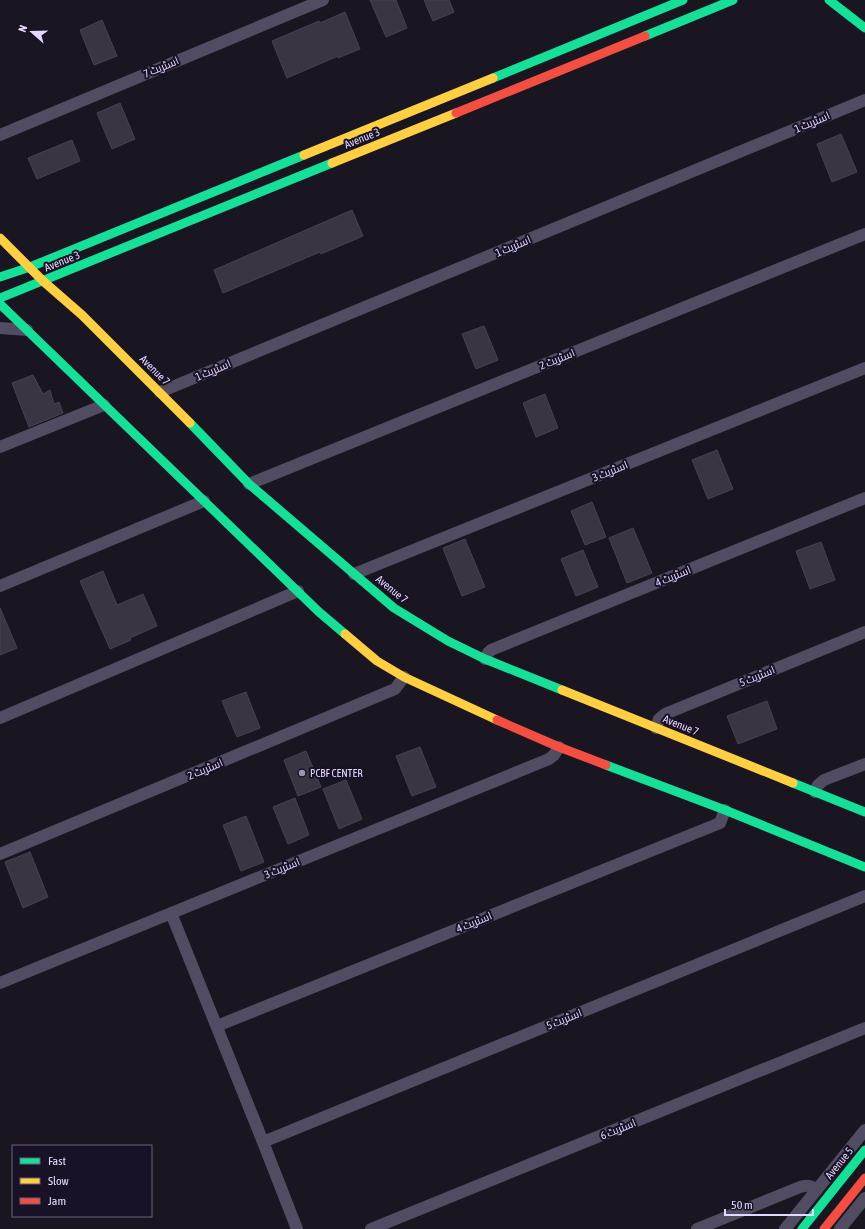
<svg xmlns="http://www.w3.org/2000/svg" width="865" height="1229" viewBox="0 0 865 1229" font-family="'Asap Condensed',Cairo,sans-serif">
  <style>
    .building { fill: #3a3443; stroke: #484154 }
    .lines { fill: none; stroke-linecap: round; stroke-linejoin: round }
    .street { stroke: #514c62; stroke-width: 12 }
    .fast { stroke: #16e098; stroke-width: 9 }
    .slow { stroke: #ffcf43; stroke-width: 9 }
    .jam { stroke: #f24e42; stroke-width: 9 }
    .poi-dot { fill: #9e94b0; stroke: #191126; stroke-width: 1.5 }
    .labels { text-anchor: middle; stroke-width: 4; stroke-linejoin: round; paint-order: stroke }
    .street-label { font-size: 11px; fill: #e5d8fd; stroke: #191126 }
    .poi-label { font-size: 11px; fill: #e5d8fd; stroke: #191126; text-anchor: start }
  </style>
  <rect width="100%" height="100%" fill="#1a1621"/>
  <path class="building" d="M370,0H396L407,28L386,37Z
    M424,0H449L454,12L433,21Z
    M345,12L360,49L338,58V56L287,78L272,41L319,21L320,23Z
    M102,20L117,56L94,65L80,30Z
    M120,103L135,139L112,149L97,113Z
    M841,134L857,172L832,182L817,144Z
    M72,140L80,161L37,179L28,158Z
    M352,210L363,236L321,254L320,252L223,293L214,270Z
    M484,326L498,360L476,369L462,334Z
    M33,375L43,394L50,390L54,404L59,402L63,413L29,427L12,383Z
    M545,394L558,428L536,437L523,403Z
    M717,450L733,489L708,499L692,460Z
    M592,502L606,537L585,545L571,511Z
    M633,528L652,573L627,583L609,538Z
    M465,539L485,587L462,596L443,548Z
    M821,542L835,580L810,589L796,551Z
    M583,550L598,587L576,596L561,559Z
    M103,571L117,605L143,594L157,626L130,638L131,640L110,649L80,581Z
    M0,608L17,648L0,655Z
    M246,692L260,728L237,737L222,701Z
    M767,701L777,729L738,744L727,716Z
    M420,747L436,787L412,796L396,756Z
    M306,751L321,787L298,796L284,760Z
    M346,780L362,819L339,829L323,789Z
    M295,798L309,835L288,844L273,807Z
    M246,816L264,862L241,871L223,825Z
    M30,852L48,897L23,908L5,862Z"/>
  <g class="lines">
    <path class="street" d="M0,135L323,0
      M0,328L27,330
      M160,392L865,100
      M0,447L104,405
      M249,484L865,234
      M354,574L865,368
      M0,586L204,501
      M485,659L488,653L491,650L865,498
      M0,718L298,591
      M656,728L659,719L665,714L865,632
      M815,792L818,785L824,780L865,764
      M0,854L395,689L404,677
      M171,913L263,1142L297,1229
      M0,983L549,759L554,755L559,747
      M217,1026L720,823L725,810
      M263,1142L865,896
      M371,1229L865,1028
      M697,1229L800,1187C807,1185 811,1185 817,1190
      M785,1229L865,1130
      M840,1229L865,1198"/>
    <path class="fast" d="M829,0L865,28
      M645,36L733,0
      M493,78L683,0
      M0,277L30,267L304,155
      M0,298L332,163
      M0,304L319,612L345,634
      M190,423L249,484L394,608L448,641L485,659L562,690
      M606,765L725,810L865,867
      M793,783L865,812
      M802,1229L865,1150"/>
    <path class="slow" d="M304,155L493,78
      M332,163L456,113
      M0,238L43,281L82,315L190,423
      M345,634L377,661L404,677L497,720
      M562,690L793,783"/>
    <path class="jam" d="M456,113L645,36
      M497,720L559,747L606,765
      M824,1229L865,1178"/>
  </g>
  <circle class="poi-dot" cx="302" cy="773" r="4"/>
  <g class="labels">
    <g class="street-label">
      <text transform="translate(161 67) rotate(-23)" y="4">اسٹریٹ 7</text>
      <text transform="translate(812 122) rotate(-23)" y="4">اسٹریٹ 1</text>
      <text transform="translate(362 138) rotate(-22)" y="4">Avenue 3</text>
      <text transform="translate(513 246) rotate(-23)" y="4">اسٹریٹ 1</text>
      <text transform="translate(62 261) rotate(-22)" y="4">Avenue 3</text>
      <text transform="translate(557 359) rotate(-22)" y="4">اسٹریٹ 2</text>
      <text transform="translate(155 370) rotate(45)" y="4">Avenue 7</text>
      <text transform="translate(213 370) rotate(-23)" y="4">اسٹریٹ 1</text>
      <text transform="translate(610 471) rotate(-22)" y="4">اسٹریٹ 3</text>
      <text transform="translate(673 576) rotate(-22)" y="4">اسٹریٹ 4</text>
      <text transform="translate(392 589) rotate(39)" y="4">Avenue 7</text>
      <text transform="translate(757 676) rotate(-22)" y="4">اسٹریٹ 5</text>
      <text transform="translate(681 725) rotate(22)" y="4">Avenue 7</text>
      <text transform="translate(205 769) rotate(-23)" y="4">اسٹریٹ 2</text>
      <text transform="translate(282 868) rotate(-22)" y="4">اسٹریٹ 3</text>
      <text transform="translate(474 922) rotate(-22)" y="4">اسٹریٹ 4</text>
      <text transform="translate(564 1019) rotate(-22)" y="4">اسٹریٹ 5</text>
      <text transform="translate(618 1129) rotate(-22)" y="4">اسٹریٹ 6</text>
      <text transform="translate(839 1163) rotate(-51)" y="4">Avenue 5</text>
    </g>
    <g class="poi-label">
      <text x="310" y="777">PCBF CENTER</text>
    </g>
  </g>
  <rect x="12" y="1145" width="140" height="72" fill="#191126" stroke="#6b617c"/>
  <rect x="20" y="1158" width="20" height="6" fill="#16e098" stroke="#6b617c"/>
  <text x="48" y="1165" font-size="12" fill="#e5d8fd">Fast</text>
  <rect x="20" y="1178" width="20" height="6" fill="#ffcf43" stroke="#6b617c"/>
  <text x="48" y="1185" font-size="12" fill="#e5d8fd">Slow</text>
  <rect x="20" y="1198" width="20" height="6" fill="#f24e42" stroke="#6b617c"/>
  <text x="48" y="1205" font-size="12" fill="#e5d8fd">Jam</text>
  <g transform="translate(32 32) rotate(290)" stroke="#191126" stroke-width="3" paint-order="stroke">
  <path d="M0-3L7 15L0 10L-7 15Z" fill="#e5d8fd"/>
  <text y="-6" font-size="11" font-weight="bold" text-anchor="middle" fill="#e5d8fd">N</text>
  </g>
  <path d="M725 1209v6h88v-6" fill="none" stroke="#e5d8fd" stroke-width="2"/>
  <text x="731" y="1209" font-size="12" fill="#e5d8fd" stroke="#191126" stroke-width="3" paint-order="stroke">50 m</text>
</svg>
